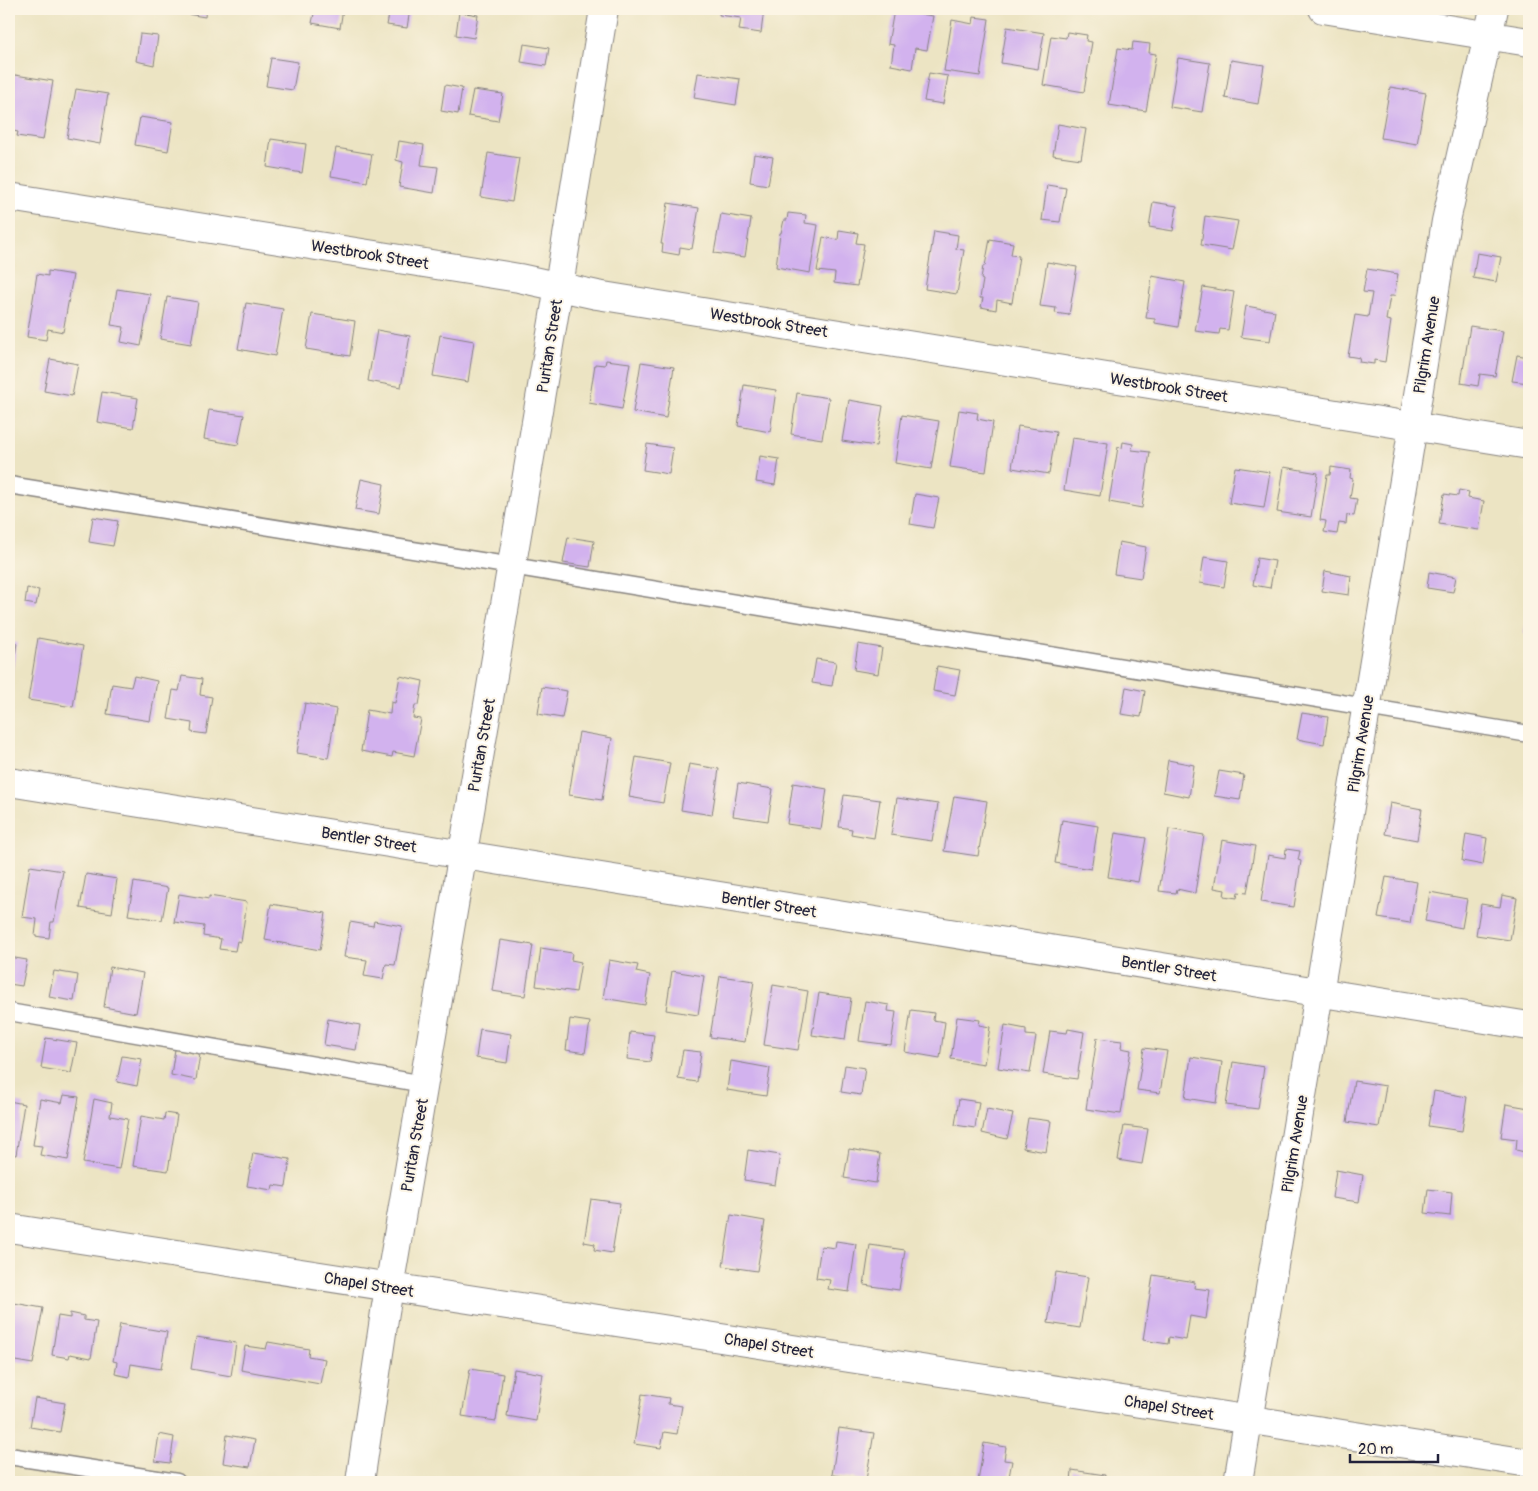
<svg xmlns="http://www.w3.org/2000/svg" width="1538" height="1491" viewBox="0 0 1538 1491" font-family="Pangolin,sans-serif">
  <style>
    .building { fill: #d2b2ee }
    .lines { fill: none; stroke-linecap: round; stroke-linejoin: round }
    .service-casing { stroke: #87837f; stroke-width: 19 }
    .minor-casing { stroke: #87837f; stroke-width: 30 }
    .service { stroke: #fff; stroke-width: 16 }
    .minor { stroke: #fff; stroke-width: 28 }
    .labels { text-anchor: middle; stroke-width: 4; stroke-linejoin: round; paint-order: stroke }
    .street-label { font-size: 16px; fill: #22223b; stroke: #fcf5e5 }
  </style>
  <rect width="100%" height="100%" fill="#fcf5e5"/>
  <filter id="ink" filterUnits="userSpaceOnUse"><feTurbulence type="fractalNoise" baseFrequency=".02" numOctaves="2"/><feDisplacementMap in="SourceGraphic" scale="10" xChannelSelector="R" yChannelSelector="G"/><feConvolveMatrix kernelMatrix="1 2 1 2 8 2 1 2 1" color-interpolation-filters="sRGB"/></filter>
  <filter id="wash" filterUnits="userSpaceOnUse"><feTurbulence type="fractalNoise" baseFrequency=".0096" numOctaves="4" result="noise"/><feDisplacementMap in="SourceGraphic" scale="20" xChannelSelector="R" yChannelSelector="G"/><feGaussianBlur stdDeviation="1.12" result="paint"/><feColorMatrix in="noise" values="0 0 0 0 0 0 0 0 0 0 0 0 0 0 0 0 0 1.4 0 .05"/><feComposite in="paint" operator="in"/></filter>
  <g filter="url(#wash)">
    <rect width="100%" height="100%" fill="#ece4c3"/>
    <g id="blocks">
      <path class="building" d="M181,9H206L205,17L181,13Z
        M315,9H343L340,28L312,23Z
        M390,9H410L407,28L387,25Z
        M720,9H764L761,33L739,30L741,18L719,15Z
        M894,10L933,16L927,50L915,48L912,69L891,65L894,45L888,44Z
        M459,12L478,15L474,38L456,35Z
        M974,17L989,19L980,76L944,71L952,20L973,24Z
        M1007,27L1044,33L1038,69L1001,63Z
        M1067,32L1087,35L1086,41L1092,42L1084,92L1043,85L1051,36L1066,38Z
        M140,34L158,36L154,65L136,61Z
        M1133,42L1150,44L1149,53L1156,54L1146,111L1109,105L1118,48L1132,50Z
        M524,44L549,48L546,66L521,62Z
        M271,58L298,62L293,90L266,86Z
        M1178,58L1210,63L1202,112L1170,107Z
        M1231,60L1264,65L1258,104L1225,98Z
        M698,73L740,79L736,105L694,98Z
        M929,73L948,76L943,104L924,101Z
        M9,74L53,81L43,140L17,136L18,132L9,130Z
        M445,85L462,88L458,114L441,111Z
        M1390,87L1426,93L1417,144L1381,138Z
        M76,89L108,94L100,144L67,138Z
        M473,90L503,94L498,121L468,116Z
        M140,117L173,122L168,151L135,145Z
        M1058,124L1086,129L1081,159L1053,155Z
        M271,139L306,144L302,173L267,167Z
        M399,141L424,145L421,165L438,167L434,193L399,187L403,162L396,160Z
        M336,148L372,154L367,182L331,176Z
        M488,153L519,158L512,202L481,197Z
        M754,154L773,157L768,185L750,182Z
        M1047,185L1066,188L1060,222L1042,220Z
        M1153,202L1177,206L1173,231L1149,227Z
        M668,203L699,208L692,249L680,247L679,255L662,252L663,244H661Z
        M788,213L806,215L805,223L818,225L810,273L776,267L780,233H781L784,220H787Z
        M721,214L751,219L745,257L714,253Z
        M1205,216L1238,221L1232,250L1201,245Z
        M839,230L858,233L856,243L864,244L857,286L834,283L835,273L817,271L823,237L838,240Z
        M934,231L958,235L956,249L964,250L957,294L925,289Z
        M990,239L1013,243L1011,255L1019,256L1012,303L997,300L996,310L981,307L983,298H980L983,280L981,279L983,266H985Z
        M1477,253L1501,257L1496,282L1473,278Z
        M1047,262L1077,267L1069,315L1055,313L1056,308L1040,306Z
        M1367,269L1398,274L1394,296H1390L1386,320L1391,321L1385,362L1374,360V364L1359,362L1360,358L1348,356L1355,315L1368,317L1372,293L1363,292Z
        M48,271L73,275L63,332L48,329L46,340L27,337L37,274L48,276Z
        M1152,276L1185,282L1178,327L1155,323V319L1146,318Z
        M1203,287L1234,292L1228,330L1220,329L1219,334L1195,331Z
        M117,289L150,294L141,346L121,342L124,327L111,325Z
        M167,297L198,302L191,344L160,339Z
        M246,303L283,309L275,356L238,349Z
        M1246,306L1275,311L1270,341L1241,337Z
        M312,314L355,321L350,356L306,349Z
        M1470,326L1503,331L1495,376L1480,374L1478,386L1461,383Z
        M377,330L410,336L401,387L368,381Z
        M440,335L474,341L468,382L433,376Z
        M1517,355L1529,357V383L1512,381Z
        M50,359L78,364L72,396L44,391Z
        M606,360L630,363L622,409L589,403L595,364L605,365Z
        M641,362L674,367L666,418L633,412Z
        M744,385L776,390L770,432L738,426Z
        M102,392L138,398L133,428L97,422Z
        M797,393L829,398L822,439L791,434Z
        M849,400L883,406L876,446L842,441Z
        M209,410L244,415L238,445L204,439Z
        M959,410L978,413L977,419L993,422L986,472L950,467Z
        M902,415L939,421L931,469L895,463Z
        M1018,426L1056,432L1049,474L1012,468Z
        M1072,438L1108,443L1100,496L1064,490Z
        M1123,442L1133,444L1132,450L1150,452L1142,508L1109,502L1118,447L1122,448Z
        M647,444L673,448L669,474L643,470Z
        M760,456L779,459L775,485L756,482Z
        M1235,467L1270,472L1264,508L1229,503Z
        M1284,467L1318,473L1311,517L1277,512Z
        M1331,467L1351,470L1350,478L1353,479L1350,498L1357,499L1354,516L1347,515L1346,524L1339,523L1337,534L1324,532L1326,521L1320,520L1327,475H1330Z
        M361,479L384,484L379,514L355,510Z
        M1459,490L1469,492L1468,498L1484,501L1479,530L1439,524L1444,494L1458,496Z
        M915,494L939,498L933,528L910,524Z
        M93,517L118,521L113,546L89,542Z
        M568,537L594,541L590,567L563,563Z
        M1119,542L1146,547L1141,578L1114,574Z
        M1204,557L1228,561L1224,587L1200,583Z
        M1257,558L1275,561L1270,588L1253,585Z
        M1325,571L1351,576L1349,595L1322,591Z
        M1429,572L1456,577L1453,592L1427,588Z
        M27,588L39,590L36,605L25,603Z
        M1528,611H1529V634H1524Z
        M38,638L83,646L73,707L28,700Z
        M9,642L17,643L10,686H9Z
        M858,644L882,648L878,674L854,670Z
        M816,659L836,662L832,686L812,683Z
        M937,666L960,670L955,695L933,691Z
        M134,676L157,681L150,721L107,714L112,684L131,687Z
        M182,676L202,679L200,695L212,697L206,734L191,732L192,723L168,719L173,690L179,691Z
        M400,676L423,681L419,705H415L413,718L421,719L414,756L393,752L392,757L361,751L367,710L390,714L391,702L395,703Z
        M542,687L567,691L562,718L538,714Z
        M1126,687L1145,691L1141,717L1121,714Z
        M305,703L336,709L328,758L297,753Z
        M1302,713L1328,717L1324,744L1297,739Z
        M579,732L612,738L602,800L569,795Z
        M636,757L670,763L663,803L629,797Z
        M1168,760L1194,765L1189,797L1163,792Z
        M689,764L719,769L712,815L681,810Z
        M1219,771L1244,775L1240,800L1214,796Z
        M738,783L773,789L768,821L733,816Z
        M793,783L827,789L821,829L787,824Z
        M844,795L880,800L874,838L851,834L852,829L839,827Z
        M954,796L987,801L978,856L944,851Z
        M897,798L938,804L932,841L891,835Z
        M1390,803L1422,809L1417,840L1385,834Z
        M1062,820L1098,826L1091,869L1055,863Z
        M1169,829L1204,835L1195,893L1177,889L1176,893L1159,891Z
        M1115,833L1146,838L1138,882L1108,877Z
        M1466,834L1487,838L1483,865L1462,861Z
        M1222,840L1255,846L1247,893L1238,892L1237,898L1224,896L1225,890L1214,888Z
        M1286,849L1300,851L1298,860L1301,861L1294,907L1261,902L1268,855L1285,858Z
        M30,866L63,871L54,922H51L49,938L35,936L37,919L22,917Z
        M86,874L117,879L112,913L80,908Z
        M1386,877L1417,882L1410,923L1378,918Z
        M134,882L168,888L162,920L128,915Z
        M1430,892L1467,899L1462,928L1425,921Z
        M179,894L209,899V896L247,902L241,942L237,941L235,951L219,949L221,939L203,936L204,926L174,922Z
        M1502,895L1517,898L1510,940L1476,935L1481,904L1500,907Z
        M271,904L326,913L320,950L265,940Z
        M374,921L402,926L395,965L386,964L383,979L364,976L367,960L344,957L350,922L373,926Z
        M500,940L533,945L525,996L492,991Z
        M541,948L572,953L571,960L581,962L576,992L536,986Z
        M9,957L27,960L22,986L9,984Z
        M609,960L638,965L636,972L650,975L645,1005L603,998Z
        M110,967L143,973L136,1013L104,1007Z
        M54,971L78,975L74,1001L49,997Z
        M672,971L704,976L698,1015L666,1010Z
        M720,976L754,981L745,1042L710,1037Z
        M773,985L808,991L798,1050L764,1045Z
        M819,993L851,998L845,1040L812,1035Z
        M865,1001L889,1005L888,1011L896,1012L891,1045L859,1041Z
        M911,1010L934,1013L933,1020L945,1022L940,1058L905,1052Z
        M957,1017L980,1020L979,1025L990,1027L984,1064L951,1059Z
        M328,1019L360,1025L356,1050L324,1045Z
        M570,1019L590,1022L585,1053L566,1050Z
        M1005,1025L1026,1029V1035L1036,1036L1030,1073L998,1068Z
        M480,1029L511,1034L507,1063L476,1058Z
        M1068,1029L1084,1032L1077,1079L1043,1074L1050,1031L1067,1033Z
        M630,1032L654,1035L650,1062L627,1059Z
        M46,1038L77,1043L71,1073L41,1068Z
        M1097,1038L1122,1041L1121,1048L1131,1050L1121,1114L1086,1109Z
        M1144,1048L1167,1051L1160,1093L1137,1090Z
        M175,1049L200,1054L196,1080L171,1075Z
        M683,1050L701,1052L697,1082L678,1079Z
        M122,1056L142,1059L137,1086L117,1082Z
        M1191,1057L1222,1062L1216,1103L1185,1098Z
        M731,1061L770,1068L766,1096L727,1090Z
        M1233,1062L1264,1067L1258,1109L1226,1105Z
        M845,1065L865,1068L861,1095L841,1092Z
        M1354,1081L1386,1086L1379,1127L1347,1122Z
        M1434,1091L1467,1097L1462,1131L1428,1126Z
        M64,1095L79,1097L68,1160L40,1155L42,1146L33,1145L40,1099L62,1103Z
        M94,1099L112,1103L110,1116L128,1119L119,1169L83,1163Z
        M959,1099L979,1102L975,1128L955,1125Z
        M9,1101L24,1104L16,1155L9,1154Z
        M1506,1104L1529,1108V1153L1516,1150L1517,1139L1501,1137Z
        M987,1109L1013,1114L1007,1139L982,1133Z
        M165,1113L177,1115L168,1171L133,1166L141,1116L164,1120Z
        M1028,1118L1051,1121L1046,1152L1023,1148Z
        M1124,1126L1148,1129L1142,1164L1118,1160Z
        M849,1149L880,1154L876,1183L844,1178Z
        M748,1150L780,1155L775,1185L744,1180Z
        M253,1153L290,1159L286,1187L273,1185L272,1190L247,1186Z
        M1336,1170L1363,1175L1359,1202L1332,1198Z
        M1428,1189L1452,1192L1450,1216L1425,1213Z
        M591,1199L620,1203L612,1253L594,1250L595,1244L584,1242Z
        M731,1215L765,1221L757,1271L723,1266Z
        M836,1241L856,1244L849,1292L828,1289L830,1280L816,1278L821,1246L835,1248Z
        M870,1245L905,1250L899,1290L864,1285Z
        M1056,1272L1088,1277L1080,1328L1048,1323Z
        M1153,1275L1195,1282L1194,1288L1210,1290L1206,1319L1190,1316L1186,1340L1169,1337L1168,1344L1143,1340Z
        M14,1303L43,1308L33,1364L9,1360V1309H13Z
        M70,1313L84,1316V1320L97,1322L91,1358L70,1354L69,1358L52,1355L58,1316L70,1318Z
        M120,1324L167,1332L161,1369L131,1364L129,1377L115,1374L117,1362L113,1361Z
        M196,1337L236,1343L231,1376L191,1369Z
        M268,1342L309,1349L308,1356L325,1359L320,1384L241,1370L245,1346L266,1349Z
        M470,1369L503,1374L496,1421L462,1416Z
        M514,1369L543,1374L536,1421L507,1416Z
        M642,1394L669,1398L668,1404L682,1406L677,1434L664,1432L661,1448L634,1444Z
        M35,1398L65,1403L60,1432L30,1427Z
        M839,1428L874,1433L866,1480L832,1475Z
        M159,1434L174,1437L170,1463L155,1461Z
        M227,1435L255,1440L250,1467L223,1463Z
        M984,1443L1006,1447L1004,1460L1012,1461L1008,1482H978Z
        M1072,1470L1105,1475L1104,1482H1071Z"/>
    </g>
  </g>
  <g filter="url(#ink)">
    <use href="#blocks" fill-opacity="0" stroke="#87837f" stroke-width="1"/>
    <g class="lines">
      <defs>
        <path id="service" d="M9,485L512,566L1529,734
          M9,1012L424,1084
          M9,1456L177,1482"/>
        <path id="minor" d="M1323,9L1529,42
          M9,197L519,278L597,295L1529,445
          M9,782L1529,1026
          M9,1228L1529,1463
          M360,1482L385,1312L554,316L604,9
          M1238,1482L1413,426L1446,221L1494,9"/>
      </defs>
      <use href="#service" class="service-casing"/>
      <use href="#minor" class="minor-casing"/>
      <use href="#service" class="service"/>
      <use href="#minor" class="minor"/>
    </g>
  </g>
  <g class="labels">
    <g class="street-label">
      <text transform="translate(370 254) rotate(9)" y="6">Westbrook Street</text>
      <text transform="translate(769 322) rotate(9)" y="6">Westbrook Street</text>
      <text transform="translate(1426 345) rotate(-81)" y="6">Pilgrim Avenue</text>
      <text transform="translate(549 346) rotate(-81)" y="6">Puritan Street</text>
      <text transform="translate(1169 387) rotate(9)" y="6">Westbrook Street</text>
      <text transform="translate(1360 744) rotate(-81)" y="6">Pilgrim Avenue</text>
      <text transform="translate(481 745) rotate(-80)" y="6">Puritan Street</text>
      <text transform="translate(369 839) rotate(9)" y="6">Bentler Street</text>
      <text transform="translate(769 904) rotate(9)" y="6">Bentler Street</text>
      <text transform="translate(1169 968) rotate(9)" y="6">Bentler Street</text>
      <text transform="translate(1294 1144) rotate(-81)" y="6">Pilgrim Avenue</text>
      <text transform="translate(414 1145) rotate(-80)" y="6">Puritan Street</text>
      <text transform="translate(369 1284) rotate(9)" y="6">Chapel Street</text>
      <text transform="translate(769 1345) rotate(9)" y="6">Chapel Street</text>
      <text transform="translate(1169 1407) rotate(9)" y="6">Chapel Street</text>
    </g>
  </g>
  <rect width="1538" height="1491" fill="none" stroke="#fcf5e5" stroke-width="30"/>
  <path d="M1350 1454v8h88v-8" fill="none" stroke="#22223b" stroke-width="2.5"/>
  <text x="1358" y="1454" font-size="15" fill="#22223b" stroke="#fcf5e5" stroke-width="4" paint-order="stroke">20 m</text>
</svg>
